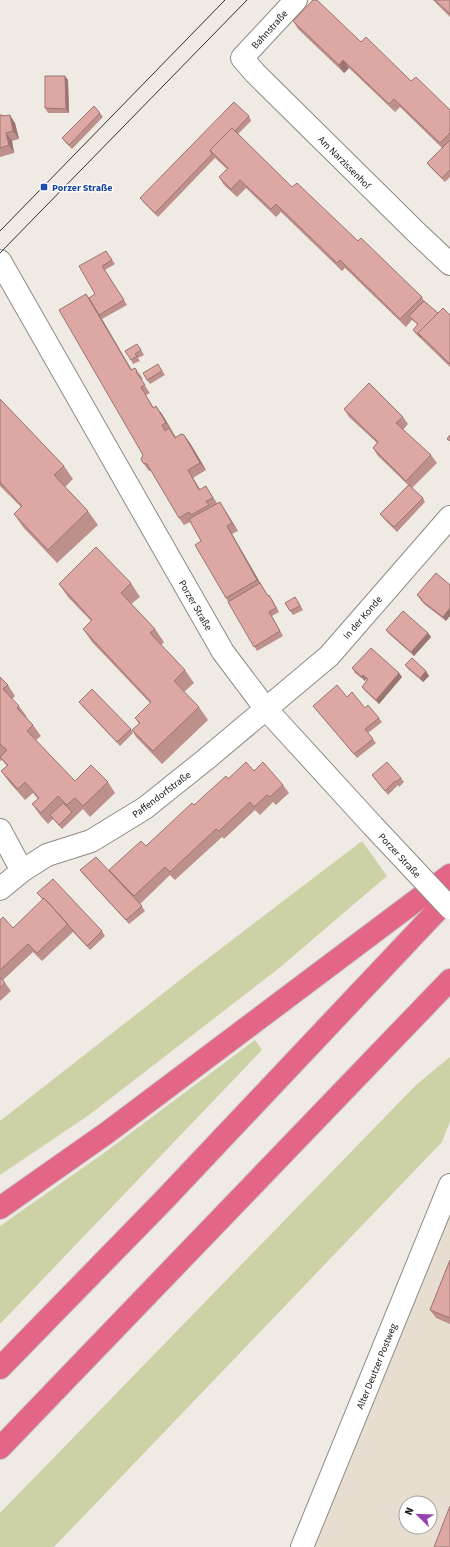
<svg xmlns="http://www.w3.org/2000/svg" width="450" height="1547" viewBox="0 0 450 1547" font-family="'Source Sans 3',sans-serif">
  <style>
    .built { fill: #e7ded1; fill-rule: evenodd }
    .green { fill: #cdd2a6 }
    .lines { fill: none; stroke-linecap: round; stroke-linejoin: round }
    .minor-casing { stroke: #8f8b84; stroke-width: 24 }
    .highway-casing { stroke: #c7c7c7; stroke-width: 24 }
    .minor { stroke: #fff; stroke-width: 22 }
    .highway { stroke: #e46687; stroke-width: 22 }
    .tram { stroke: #31302d; stroke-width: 1 }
    .minor-bridge-casing { stroke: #8f8b84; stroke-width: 24; stroke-linecap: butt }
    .minor-bridge { stroke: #fff; stroke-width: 22 }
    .wall { fill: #be908c }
    .shaded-wall { fill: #9b7572 }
    .building { fill: #dda7a3; stroke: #9b7572 }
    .transit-dot { fill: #1a4fb4; stroke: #fff; stroke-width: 1.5 }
    .labels { text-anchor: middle; stroke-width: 3; stroke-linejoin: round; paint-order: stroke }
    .street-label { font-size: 10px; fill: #171614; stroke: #fff }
    .transit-label { font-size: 10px; font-weight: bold; fill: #164399; stroke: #fff; text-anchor: start }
  </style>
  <rect width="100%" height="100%" fill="#efeae3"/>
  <path class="built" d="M450,1210V1547H314ZM406,1503H430V1527H406Z"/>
  <path class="green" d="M362,841L387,876L278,969L89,1115L0,1175V1121L198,966Z
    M255,1040L262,1050L0,1324V1226L104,1153Z
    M450,1057V1121L442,1142L54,1547H0V1513L416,1085Z"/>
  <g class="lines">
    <defs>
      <path id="minor" d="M296,0L242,58L255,73L418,234L450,264
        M0,261L223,652L266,709L373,826
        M0,830L22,871
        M0,889L22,871L47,855L91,841L145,808L205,760L329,656L450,517
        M302,1547L450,1185"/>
      <path id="highway" d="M0,1208L108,1132L450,875
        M0,1368L164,1200L450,897
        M0,1448L450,980"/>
    </defs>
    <use href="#minor" class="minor-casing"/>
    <use href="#highway" class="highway-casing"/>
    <use href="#minor" class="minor"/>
    <use href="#highway" class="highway"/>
    <path class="tram" d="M0,231L225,0
      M0,253L247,0"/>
    <defs>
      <path id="minor-bridge" d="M373,826L450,908"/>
    </defs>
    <use href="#minor-bridge" class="minor-bridge-casing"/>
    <use href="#minor-bridge" class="minor-bridge"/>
  </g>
  <path class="wall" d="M433,0H450V17Z
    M293,21L361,42L411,81L450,110V177L445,182L430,167L427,163L442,148L400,107L395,112L349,68L344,73L298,29Z
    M65,76L68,80L69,113H48L45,108Z
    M100,113L103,117L72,149L65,142L62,138Z
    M0,115H2L3,116L15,123L19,139L12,141L14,153L0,157Z
    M249,116L251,121L238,134L292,187L358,241L422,297L424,301L438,313L450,315V367L416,334L413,330L418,325L412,320L406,327L345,268L342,271L281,212L276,217L246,188L237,197L224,185L219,177L227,169L215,158L158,217L143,202L140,198Z
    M106,251L115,264L105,270L127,305L102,319L132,370L135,368L141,376L143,379L141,380L150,393L146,395L154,408L162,414L176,437L184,435L190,443L206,470L193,478L200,489L211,494L217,503L225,510L238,531L232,534L268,596L272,599L279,612L272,616L283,636L257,651L226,598L201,541L190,522L184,525L179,518L152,471H149L143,463V455L86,294L89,298L95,294Z
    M140,348L144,355L138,358L140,361L133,364L131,360Z
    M161,369L165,375L150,384L147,380Z
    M0,399L64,466L73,479L65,487L88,511L98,525L57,563L23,527L14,514L21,507L0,486Z
    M344,409L403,417L408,424L403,430L431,455L437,463L412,488L423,498L425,502L397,532L383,518L380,514L408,485L378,456L373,448L377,443L349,417Z
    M436,573L446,621L424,604L417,595Z
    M131,583L140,597L131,604L155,629L164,642L161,645L185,670L194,683L184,692L199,707L208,720L162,764L137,738L134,734V733L132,730L139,724L135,718L150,703L92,642L83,629L91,621L68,597L59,584Z
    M298,601L303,610L293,615L290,611Z
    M386,630L428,633L431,637L414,656L389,634Z
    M405,665L426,671L429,676L423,682L408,669Z
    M352,668L399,673L402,677L379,704L365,691L362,687L367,680L366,679L365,681L355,673Z
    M0,677L8,685L15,696L12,699L19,706L27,717L26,718L33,725L41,736L36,740L75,781L108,782L115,793L90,817L83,809L62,829L53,819L48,824L40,815L32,804L38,799L33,793L25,800L9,782L1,771L7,766L2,760L1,761L0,760Z
    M79,702L131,729L133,733L120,746L82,706Z
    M313,706L365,708L379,718L382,722L368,733L376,743L357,758Z
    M254,771L283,785L289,793L276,805L273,802L260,815L255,810L224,839L222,837L175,880L170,875L140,904L145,911L129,924L83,874L80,870L112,873L146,846L194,805L228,779Z
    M372,775L401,778L404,782L399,787L398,785L388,795Z
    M37,893L102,931L105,936L90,950L73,932L42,961L33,952L3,980L11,991L0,1001V920L13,928L43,900Z
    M450,1260V1324L436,1318L430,1310Z"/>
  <path class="shaded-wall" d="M343,60L349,68L344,73L339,65Z
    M65,76L68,80L69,113L66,109Z
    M10,115L15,123L19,139L13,131Z
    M6,133L12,141L14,153L9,145Z
    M86,294L92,302L136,378L131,370Z
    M156,406L162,414L172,431L166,423Z
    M184,435L190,443L206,470L200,463Z
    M188,470L193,478L204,497L199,490Z
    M220,502L225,510L238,531L232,523Z
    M227,526L232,534L263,588L257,580Z
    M450,608V616L446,621L443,617Z
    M428,633L431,637L414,656L411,652Z
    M426,671L429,676L423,682L420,678Z
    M399,673L402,677L379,704L376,700Z
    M363,675L366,679L365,681L362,677Z"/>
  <path class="building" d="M313,0H317L361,42L366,37L411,81L416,77L450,110V133L440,143L394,99L389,104L343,60L339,65L293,21Z
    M435,0H450V14Z
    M45,76H65L66,109L45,108Z
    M234,102L249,116L235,131L232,128L210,150L212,154L155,213L140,198Z
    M94,106L100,113L69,145L62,138Z
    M0,115H2V116L10,115L13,131L6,133L9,145L0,148Z
    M232,128L292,187L297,183L358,241L361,238L422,297L400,319L340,260L337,263L276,204L271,209L240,180L231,189L219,177L228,168L210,150Z
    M450,140V170L442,178L427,163Z
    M106,251L112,260L102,266L124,300L99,315L89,298L95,294L79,266Z
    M86,294L131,370L135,368L137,371L136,372L145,385L141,387L153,408L156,406L166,423L162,425L165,431L169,428L175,438L181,434L184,435L200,463L188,470L199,490L206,486L213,498L206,501L209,505L191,515L189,512L179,518L147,464L143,463L141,459L143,455L59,310Z
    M424,301L438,313L418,333L421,337L413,330L418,324L409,316Z
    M443,308L450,315V364L418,333Z
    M137,344L141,350L135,354L137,356L131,360L125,351Z
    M158,364L162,371L147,380L143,373Z
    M369,383L403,417L396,423L431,455L406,481L373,448L378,442L344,409Z
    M0,399L64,466L54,475L88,511L48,550L14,514L22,506L0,482Z
    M450,435V441L447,439Z
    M409,485L423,498L394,527L380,514Z
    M220,502L232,523L227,526L257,580L226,598L195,545L201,541L189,519Z
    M96,547L131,583L121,593L155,629L150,633L185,670L174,681L199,707L153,751L132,730L140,723L135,718L151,702L83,629L92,620L59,584Z
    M436,573L450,585V608L443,617L421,600L422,599L417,595Z
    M260,583L268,596L269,595L276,608L269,612L280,631L254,647L228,602Z
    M295,597L300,606L290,611L285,603Z
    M403,611L428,633L411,652L386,630Z
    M371,648L399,673L376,700L362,687L368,679L363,675L362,677L352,668Z
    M412,658L426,671L420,678L405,665Z
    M0,677L8,685L3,689L19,706L17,708L33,725L27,731L75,781L91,765L108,782L83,806L75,798L67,805L58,796L41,813L32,804L39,798L25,782L18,789L1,771L8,765L0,757L7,750L0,744Z
    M337,685L347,697L352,692L365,708L368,705L379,718L365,729L373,739L354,754L313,706Z
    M92,689L131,729L117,742L79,702Z
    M246,762L254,771L263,762L283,785L270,797L267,795L254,807L250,802L219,831L216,829L170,872L165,867L134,896L109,870L141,841L146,846L192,803L194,805L226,776L228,779Z
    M387,762L401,778L396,782L395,781L385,791L372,775Z
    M63,803L72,812L59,825L50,815Z
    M96,857L142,906L126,920L80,870Z
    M53,879L102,931L87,946L44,898L43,899L37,893Z
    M44,898L68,924L37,953L28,944L0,970V920L3,917L13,928Z
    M0,977L5,983L0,988Z
    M450,1260V1318L430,1310Z
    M450,1506V1547H434Z"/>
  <rect class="transit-dot" x="40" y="183" width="8" height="8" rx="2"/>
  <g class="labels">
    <g class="street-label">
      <text transform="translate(269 29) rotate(-48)" y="4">Bahnstraße</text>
      <text transform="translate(345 162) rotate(45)" y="4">Am Narzissenhof</text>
      <text transform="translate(196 605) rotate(60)" y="4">Porzer Straße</text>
      <text transform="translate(362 617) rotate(-49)" y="4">In der Konde</text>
      <text transform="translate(161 794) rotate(-37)" y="4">Paffendorfstraße</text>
      <text transform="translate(400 855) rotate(47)" y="4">Porzer Straße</text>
      <text transform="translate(376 1366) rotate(-68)" y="4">Alter Deutzer Postweg</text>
    </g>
    <g class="transit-label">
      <text x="52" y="191">Porzer Straße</text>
    </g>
  </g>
  <g transform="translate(418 1515) rotate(293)"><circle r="19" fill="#ffffff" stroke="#a2a2a1"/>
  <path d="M0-3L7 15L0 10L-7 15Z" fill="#9744b2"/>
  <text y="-6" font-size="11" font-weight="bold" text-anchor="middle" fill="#171614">N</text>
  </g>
</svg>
